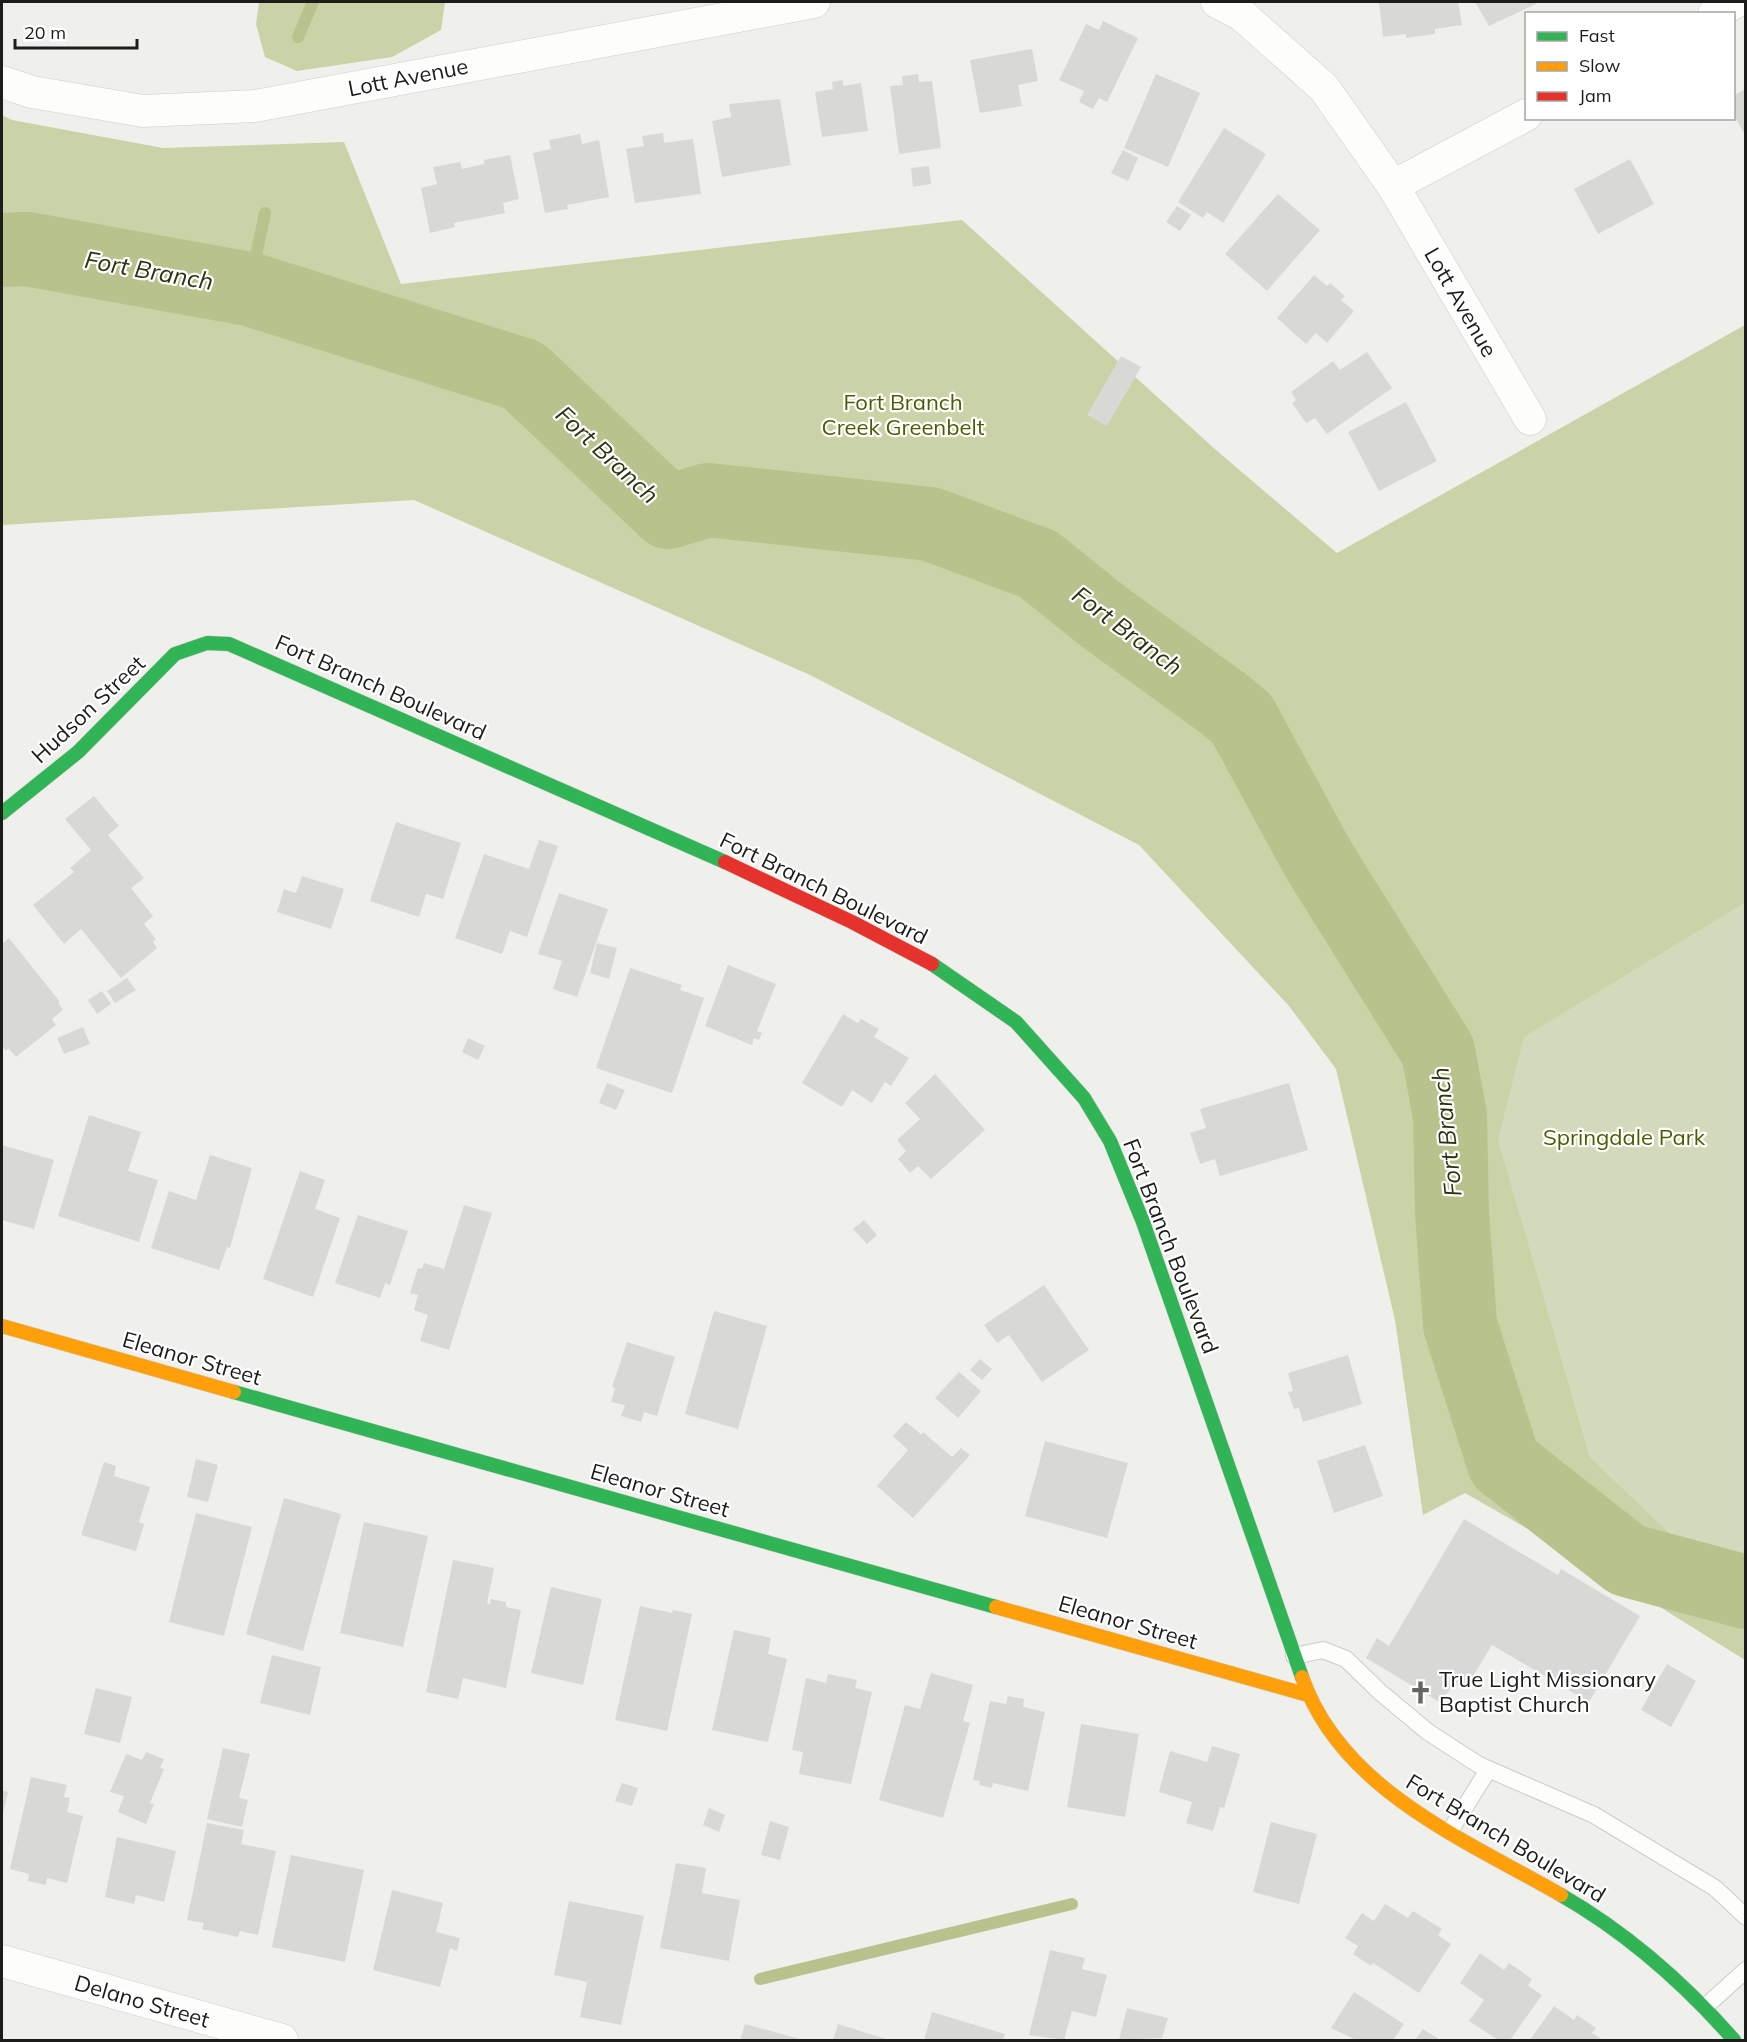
<svg xmlns="http://www.w3.org/2000/svg" width="1747" height="2042" viewBox="0 0 1747 2042" font-family="Mulish,sans-serif">
  <style>
    .green { fill: #d3dabb }
    .forest { fill: #cad3a7 }
    .lines { fill: none; stroke-linecap: round; stroke-linejoin: round }
    .stream { stroke: #b8c28c; stroke-width: 12 }
    .river { stroke: #b8c28c; stroke-width: 74 }
    .building { fill: #d8d9d5 }
    .lane-casing { stroke: #ccccc9; stroke-width: 18 }
    .street-casing { stroke: #ccccc9; stroke-width: 33 }
    .fast-casing { stroke: #ccccc9; stroke-width: 15 }
    .slow-casing { stroke: #ccccc9; stroke-width: 15 }
    .jam-casing { stroke: #ccccc9; stroke-width: 15 }
    .lane { stroke: #fdfdfc; stroke-width: 16 }
    .street { stroke: #fdfdfc; stroke-width: 32 }
    .fast { stroke: #30b455; stroke-width: 14 }
    .slow { stroke: #ff9f0a; stroke-width: 14 }
    .jam { stroke: #e5322d; stroke-width: 14 }
    .labels { text-anchor: middle; stroke-width: 4.5; stroke-linejoin: round; paint-order: stroke }
    .street-label { font-size: 22px; fill: #1c1d1a; stroke: #fff }
    .park-label { font-size: 22px; fill: #4f5b00; stroke: #fff }
    .poi-label { font-size: 22px; fill: #1c1d1a; stroke: #fff; text-anchor: start }
    .water-label { font-size: 24px; font-style: italic; fill: #2c3212; stroke: #fff }
  </style>
  <rect width="100%" height="100%" fill="#eff0eb"/>
  <path class="green" d="M1745,903V1560L1676,1539L1590,1457L1497,1140L1523,1037Z"/>
  <path class="forest" d="M259,2H445L441,30L392,57L297,71L265,57L256,24Z
    M2,115L12,120L163,148L344,142L401,284L962,220L1216,450L1337,553L1745,325V903L1524,1037L1498,1140L1590,1457L1676,1539L1745,1560V1660L1615,1579L1465,1493L1423,1515L1395,1320L1336,1069L1289,1006L1139,845L810,675L414,500L2,525Z"/>
  <g class="lines">
    <path class="stream" d="M298,37L313,2
      M249,289L265,213
      M760,1979L1072,1904"/>
    <path class="river" d="M2,250L27,249L249,289L523,375L668,512L708,500L930,524L1038,564L1104,617L1224,704L1242,719L1318,859L1438,1051L1450,1116L1452,1212L1460,1325L1504,1463L1627,1560L1746,1592"/>
  </g>
  <path class="building" d="M1379,2H1458L1462,25L1435,29V34L1406,38V34L1383,37Z
    M1475,2H1534L1536,4L1489,26Z
    M1103,21L1138,38L1107,102L1099,98L1093,109L1079,102L1084,91L1059,80L1086,24L1099,30Z
    M1032,49L1038,81L1018,85L1022,106L980,113L970,60Z
    M918,74L919,82L932,81L941,148L899,154L890,86L903,85L902,76Z
    M1156,74L1200,93L1168,167L1124,148Z
    M843,80V86L861,83L868,131L822,137L815,92L833,89L832,82Z
    M1746,89V137L1734,115V95Z
    M780,99L791,165L722,177L712,121L731,117L729,104Z
    M1224,128L1266,154L1223,223L1207,212L1203,218L1178,202Z
    M663,133L664,143L693,139L701,194L635,203L626,149L644,146L642,136Z
    M580,134L582,144L599,140L609,197L567,205L568,209L545,213L533,153L551,149L549,140Z
    M1123,150L1138,158L1128,181L1111,173Z
    M510,155L519,199L503,203L505,213L454,223L455,227L430,233L421,188L437,184L433,167L460,162L462,169L484,164V160Z
    M1630,159L1654,204L1598,234L1574,189Z
    M929,166L931,184L913,187L911,168Z
    M1278,194L1320,230L1267,291L1225,254Z
    M1177,206L1191,215L1180,231L1166,222Z
    M1314,275L1327,286L1330,283L1337,289L1345,296L1341,300L1354,311L1327,343L1316,333L1306,344L1277,318Z
    M1367,352L1392,388L1327,434L1315,418L1306,423L1292,403L1296,400L1291,392L1333,361L1340,370Z
    M1121,356L1141,367L1107,426L1087,415Z
    M1406,402L1437,461L1379,491L1348,432Z
    M94,796L119,826L108,835L144,878L131,888L153,916L144,924L156,939L153,942L157,948L121,978L81,929L64,944L33,905L74,872L70,868L91,850L65,819Z
    M396,822L461,843L443,899L426,894L419,917L370,901Z
    M539,840L558,846L527,937L510,931L502,954L455,938L484,854L529,869Z
    M302,876L344,889L331,929L277,912L284,889L296,893Z
    M559,893L608,909L577,997L553,989L562,961L538,954Z
    M9,938L60,1002L58,1003L63,1010L52,1019L56,1025L16,1057L8,1048L6,1051L2,1046V944Z
    M597,943L617,948L609,979L590,973Z
    M728,965L776,984L757,1031L762,1033L759,1040L754,1038L752,1045L705,1026Z
    M630,968L682,985L680,990L704,998L672,1093L596,1068Z
    M127,978L136,990L115,1003L107,991Z
    M102,991L111,1004L97,1014L88,1000Z
    M843,1014L858,1023L861,1019L879,1029L874,1037L909,1058L891,1086L885,1082L872,1103L852,1090L842,1107L802,1083Z
    M83,1027L90,1044L64,1054L57,1038Z
    M468,1038L485,1046L478,1060L462,1052Z
    M935,1074L985,1130L931,1179L918,1166L910,1173L898,1159L906,1151L897,1140L920,1119L905,1103Z
    M607,1083L625,1090L616,1110L599,1103Z
    M1289,1083L1308,1150L1220,1176L1215,1159L1200,1164L1190,1133L1206,1128L1200,1109Z
    M89,1115L141,1132L128,1171L158,1180L139,1242L58,1216Z
    M2,1145L54,1160L34,1229L2,1220Z
    M210,1155L252,1168L230,1248L227,1247L219,1270L151,1248L169,1191L196,1200Z
    M300,1171L325,1180L315,1209L340,1218L313,1297L263,1279Z
    M464,1205L492,1213L449,1350L420,1341L428,1315L414,1310L418,1295L410,1293L418,1268L422,1269L424,1263L444,1269Z
    M358,1215L408,1231L390,1285L385,1283L380,1298L335,1283Z
    M864,1220L877,1235L867,1244L853,1229Z
    M1044,1285L1089,1350L1042,1382L1009,1335L997,1343L984,1325Z
    M714,1311L767,1326L738,1429L685,1414Z
    M627,1342L675,1357L657,1416L644,1412L641,1422L621,1416L625,1405L611,1402L615,1388L612,1387Z
    M1348,1355L1362,1404L1303,1422L1299,1408L1294,1409L1288,1392L1293,1391L1288,1373Z
    M980,1359L992,1369L982,1380L970,1370Z
    M959,1372L981,1391L958,1418L935,1398Z
    M906,1422L922,1435L923,1432L952,1457L961,1448L970,1455L913,1518L877,1486L908,1450L893,1436Z
    M1045,1441L1128,1463L1107,1538L1025,1516Z
    M1365,1445L1383,1496L1334,1513L1317,1461Z
    M196,1459L218,1465L208,1502L187,1497Z
    M104,1462L116,1466L114,1476L150,1487L139,1522L144,1524L136,1551L81,1535Z
    M284,1498L341,1514L303,1651L246,1634Z
    M196,1513L252,1527L224,1636L169,1622Z
    M1464,1519L1558,1575L1561,1569L1640,1616L1589,1702L1492,1645L1465,1689L1454,1683L1441,1703L1366,1658L1377,1638L1389,1646Z
    M364,1522L428,1536L403,1647L340,1633Z
    M453,1560L494,1568L487,1604H490L491,1599L506,1602V1607L521,1610L506,1688L463,1678L458,1699L426,1692Z
    M551,1587L602,1599L583,1685L531,1673Z
    M640,1606L672,1613L673,1610L692,1614L667,1731L615,1720Z
    M734,1630L771,1638L768,1654L787,1659L768,1742L712,1730Z
    M272,1655L321,1667L310,1715L260,1703Z
    M1667,1664L1696,1681L1671,1727L1641,1710Z
    M931,1673L973,1685L963,1721L970,1723L943,1818L879,1800L905,1705L920,1709Z
    M828,1674L857,1680L855,1688L872,1692L851,1784L799,1774L803,1752L792,1750L806,1678L826,1683Z
    M96,1688L132,1697L120,1743L84,1734Z
    M1008,1696L1024,1699L1023,1707L1045,1712L1028,1791L993,1783L992,1788L979,1785L980,1781L973,1780L990,1701L1006,1704Z
    M1081,1724L1139,1734L1125,1817L1067,1807Z
    M1212,1746L1240,1754L1224,1808L1220,1807L1213,1831L1186,1823L1192,1802L1159,1792L1170,1751L1207,1762Z
    M223,1748L250,1754L239,1798L248,1800L242,1827L207,1819Z
    M146,1752L164,1759L160,1768L164,1769L150,1803L154,1804L146,1824L118,1812L124,1796L110,1792L126,1754L142,1760Z
    M31,1777L67,1785L64,1797L70,1798L67,1812L83,1816L67,1883L47,1878L46,1885L28,1881L29,1874L10,1869Z
    M622,1783L638,1788L632,1806L615,1801Z
    M2,1790L8,1792L2,1818Z
    M709,1808L725,1815L719,1832L703,1825Z
    M770,1821L789,1827L780,1860L761,1855Z
    M1271,1822L1317,1834L1299,1904L1253,1892Z
    M207,1823L244,1830L241,1844L276,1851L258,1935L240,1931L238,1937L202,1929L204,1923L187,1920Z
    M117,1837L176,1851L164,1902L136,1895L134,1904L105,1897Z
    M291,1855L364,1870L345,1962L272,1947Z
    M676,1863L706,1868L702,1893L740,1900L729,1961L660,1948Z
    M392,1890L443,1903L436,1932L460,1938L457,1951L450,1948L440,1987L373,1970Z
    M569,1901L644,1916L621,2025L580,2017L587,1982L554,1975Z
    M1385,1904L1408,1918L1413,1911L1442,1929L1438,1935L1451,1944L1419,1993L1373,1963L1371,1966L1353,1954L1358,1946L1345,1938L1362,1913L1374,1921Z
    M1050,1950L1085,1958L1082,1969L1107,1975L1096,2017L1072,2011L1064,2040L1029,2035Z
    M1480,1953L1504,1970L1509,1963L1532,1979L1528,1986L1542,1995L1510,2040H1498L1469,2021L1484,2000L1460,1983Z
    M1354,1992L1404,2024L1393,2040H1356L1331,2028Z
    M1554,2006L1574,2020L1577,2015L1596,2028L1592,2033L1603,2040H1530Z
    M1127,2008L1168,2018L1162,2038L1119,2040Z
    M932,2012L1005,2034L1003,2040H924Z
    M745,2024L804,2040H740Z
    M838,2024L889,2040H833Z
    M1423,2029L1440,2040H1415Z"/>
  <g class="lines">
    <defs>
      <path id="lane" d="M1294,1656L1323,1650L1346,1659L1380,1692L1428,1732L1479,1765L1594,1815L1715,1888L1746,1917
        M1450,1831L1488,1770
        M1706,2006L1746,1970"/>
      <path id="street" d="M1217,2L1242,15L1324,88L1393,186L1530,419
        M1714,14L1736,2
        M2,82L32,92L143,111L255,106L814,2
        M1393,186L1526,115
        M2,1961L282,2040"/>
      <path id="fast" d="M2,813L78,752L175,654L207,643L229,644L725,862
        M932,964L1016,1022L1084,1098L1110,1141L1143,1222L1302,1677
        M234,1392L996,1607
        M1561,1895C1627,1933 1684,1983 1734,2040"/>
      <path id="slow" d="M2,1326L234,1392
        M996,1607L1308,1695
        M1302,1677C1341,1790 1466,1840 1561,1895"/>
      <path id="jam" d="M725,862L852,922L932,964"/>
    </defs>
    <use href="#lane" class="lane-casing"/>
    <use href="#street" class="street-casing"/>
    <use href="#fast" class="fast-casing"/>
    <use href="#slow" class="slow-casing"/>
    <use href="#jam" class="jam-casing"/>
    <use href="#lane" class="lane"/>
    <use href="#street" class="street"/>
    <use href="#fast" class="fast"/>
    <use href="#slow" class="slow"/>
    <use href="#jam" class="jam"/>
  </g>
  <defs>
    <symbol id="church-bare" viewBox="-9 -9 18 18"><path d="M-1.2-6h2.4v3.5h3.3v2.4h-3.3V6h-2.4V-.1h-3.3v-2.4h3.3Z" fill="#666763" stroke="#fff" stroke-width="2.5" paint-order="stroke"/></symbol>
  </defs>
  <g fill-rule="evenodd">
    <use href="#church-bare" x="1404" y="1676" width="33" height="33"/>
  </g>
  <g class="labels">
    <g class="street-label">
      <text transform="translate(408 77) rotate(-11)" y="8">Lott Avenue</text>
      <text transform="translate(1461 302) rotate(60)" y="8">Lott Avenue</text>
      <text transform="translate(381 687) rotate(24)" y="8">Fort Branch Boulevard</text>
      <text transform="translate(88 709) rotate(-43)" y="8">Hudson Street</text>
      <text transform="translate(824 888) rotate(26)" y="8">Fort Branch Boulevard</text>
      <text transform="translate(1171 1246) rotate(69)" y="8">Fort Branch Boulevard</text>
      <text transform="translate(192 1358) rotate(16)" y="8">Eleanor Street</text>
      <text transform="translate(660 1490) rotate(16)" y="8">Eleanor Street</text>
      <text transform="translate(1128 1622) rotate(16)" y="8">Eleanor Street</text>
      <text transform="translate(1506 1838) rotate(31)" y="8">Fort Branch Boulevard</text>
      <text transform="translate(142 2001) rotate(16)" y="8">Delano Street</text>
    </g>
    <g class="park-label">
      <text x="903" y="410">Fort Branch<tspan x="903" dy="25">Creek Greenbelt</tspan></text>
      <text x="1624" y="1145">Springdale Park</text>
    </g>
    <g class="poi-label">
      <text x="1439" y="1687">True Light Missionary<tspan x="1439" dy="25">Baptist Church</tspan></text>
    </g>
    <g class="water-label">
      <text transform="translate(149 271) rotate(10)" y="8">Fort Branch</text>
      <text transform="translate(607 455) rotate(43)" y="8">Fort Branch</text>
      <text transform="translate(1127 631) rotate(37)" y="8">Fort Branch</text>
      <text transform="translate(1447 1132) rotate(-96)" y="8">Fort Branch</text>
    </g>
  </g>
  <rect width="1747" height="2042" fill="none" stroke="#1c1d1a" stroke-width="6"/>
  <rect x="1525" y="12" width="210" height="108" fill="#ffffff" stroke="#a4a5a3" stroke-width="1.5"/>
  <rect x="1537" y="32" width="30" height="9" fill="#30b455" stroke="#a4a5a3" stroke-width="1.5"/>
  <text x="1579" y="42" font-size="18" fill="#1c1d1a">Fast</text>
  <rect x="1537" y="62" width="30" height="9" fill="#ff9f0a" stroke="#a4a5a3" stroke-width="1.5"/>
  <text x="1579" y="72" font-size="18" fill="#1c1d1a">Slow</text>
  <rect x="1537" y="92" width="30" height="9" fill="#e5322d" stroke="#a4a5a3" stroke-width="1.5"/>
  <text x="1579" y="102" font-size="18" fill="#1c1d1a">Jam</text>
  <path d="M15 39v9h122v-9" fill="none" stroke="#1c1d1a" stroke-width="3"/>
  <text x="24" y="39" font-size="18" fill="#1c1d1a" stroke="#ffffff" stroke-width="4.5" paint-order="stroke">20 m</text>
</svg>
